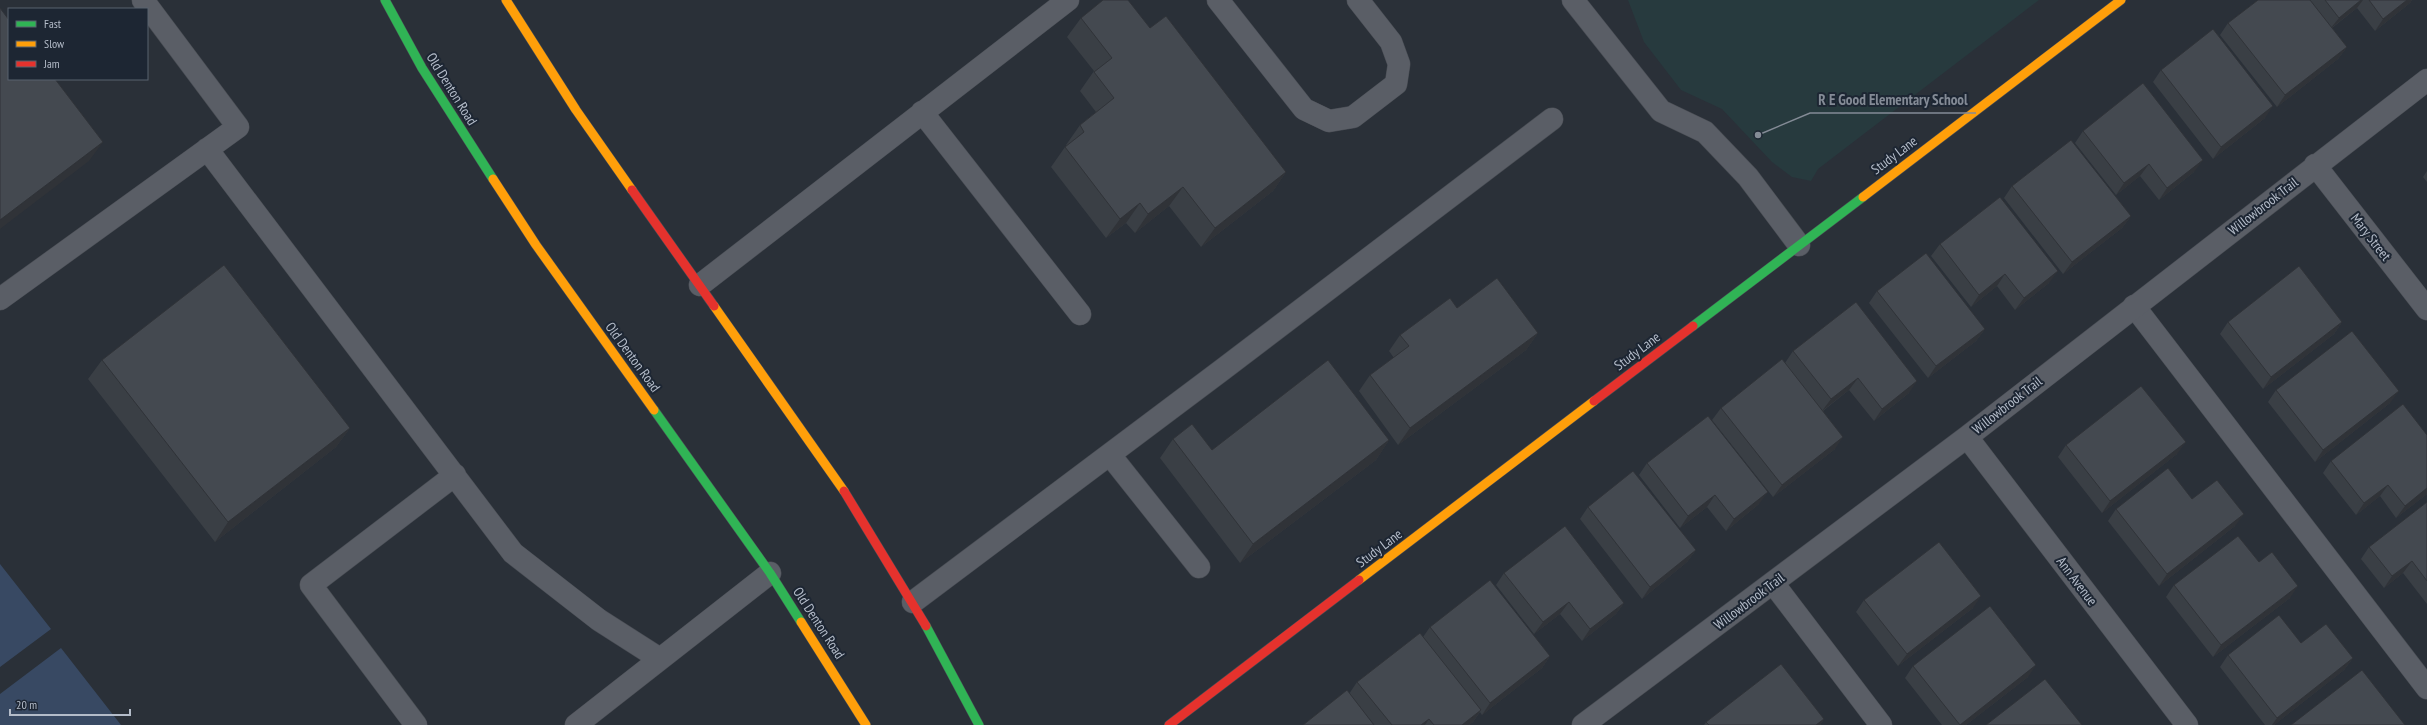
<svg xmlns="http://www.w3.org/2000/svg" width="2427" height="725" viewBox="0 0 2427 725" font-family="'PT Sans Narrow',sans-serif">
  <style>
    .green { fill: #273a3e }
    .water { fill: #384963 }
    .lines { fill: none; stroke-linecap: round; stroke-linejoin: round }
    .lane-casing { stroke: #484c53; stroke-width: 23 }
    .street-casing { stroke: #484c53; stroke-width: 23 }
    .fast-casing { stroke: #484c53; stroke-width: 10 }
    .slow-casing { stroke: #484c53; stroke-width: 10 }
    .jam-casing { stroke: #484c53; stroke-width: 10 }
    .lane { stroke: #5a5e66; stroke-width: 22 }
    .street { stroke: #5a5e66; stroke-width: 22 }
    .fast { stroke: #30b455; stroke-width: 9 }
    .slow { stroke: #ff9f0a; stroke-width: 9 }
    .jam { stroke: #e5322d; stroke-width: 9 }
    .wall { fill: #3a3f45 }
    .shaded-wall { fill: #303338 }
    .building { fill: #444950; stroke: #303338 }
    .labels { text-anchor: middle; stroke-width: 4; stroke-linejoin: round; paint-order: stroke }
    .street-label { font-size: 14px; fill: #b4bcc9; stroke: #1d2633 }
    .leader { fill: none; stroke: #848b96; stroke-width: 1.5 }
    .callout-dot { fill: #848b96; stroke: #1d2633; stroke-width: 1.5 }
    .callout-label { font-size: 15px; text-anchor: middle; font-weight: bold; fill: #848b96; stroke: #1d2633; stroke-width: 4; stroke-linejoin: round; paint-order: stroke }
  </style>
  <rect width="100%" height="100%" fill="#2a3038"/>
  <path class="green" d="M1628,0H2039L1818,169L1811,181L1792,177L1772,162L1722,109L1681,90L1644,42Z"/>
  <path class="water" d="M0,564L51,629L0,667Z
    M61,648L121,725H0V694Z"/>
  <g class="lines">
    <defs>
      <path id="lane" d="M1218,0L1304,109L1329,121L1353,117L1396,84L1399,64L1391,42L1358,0
        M1573,0L1661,111L1705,132L1748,177L1799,245
        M922,112L1080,314
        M207,149L513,553L599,620L660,659
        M700,285L1068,0
        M0,299L238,127L143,0
        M2134,306L2427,688
        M1110,455L1199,567
        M1773,583L1881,725
        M913,602L1222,370L1552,119
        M416,725L311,585L455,475
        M576,725L770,573"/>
      <path id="street" d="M2315,165L2427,309
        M1967,437L2187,725
        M1583,725L1967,437L2427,80"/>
      <path id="fast" d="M385,0L422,68L493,179
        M1693,326L1863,197
        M654,410L770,573L801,622
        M926,626L979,725"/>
      <path id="slow" d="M506,0L576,110L632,190
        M493,179L536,245L654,410
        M1863,197L2121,0
        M714,306L844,491
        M1359,580L1594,401
        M801,622L866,725"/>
      <path id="jam" d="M632,190L714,306
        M1594,401L1693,326
        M844,491L926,626
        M1169,725L1359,580"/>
    </defs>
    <use href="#lane" class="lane-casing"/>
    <use href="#street" class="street-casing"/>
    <use href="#fast" class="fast-casing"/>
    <use href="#slow" class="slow-casing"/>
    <use href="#jam" class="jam-casing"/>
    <use href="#lane" class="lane"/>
    <use href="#street" class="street"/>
    <use href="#fast" class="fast"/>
    <use href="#slow" class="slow"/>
    <use href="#jam" class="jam"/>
  </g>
  <path class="wall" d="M2258,0H2412L2410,3L2375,31L2357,8L2332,28L2347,47L2338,59L2277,107L2220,35L2228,23Z
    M1081,18L1150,28L1286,172L1273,191L1201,247L1169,206L1135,233L1126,223L1106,238L1051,167L1065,147L1067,146L1066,145L1080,125L1096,112L1080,91L1094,71L1067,37Z
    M2161,70L2265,118L2213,159L2153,82Z
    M2083,131L2194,172L2159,200L2140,176L2116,195L2075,143Z
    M2427,171V182L2423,177Z
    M2012,186L2131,216L2122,228L2063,274L2004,198Z
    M1940,244L2049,283L2015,310L1997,286L1971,307L1931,256Z
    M1877,291L1985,329L1976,341L1928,378L1869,303Z
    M1457,308L1538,333L1526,350L1398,445L1359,391L1370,375L1394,358L1389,351L1400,335Z
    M2228,322H2342L2334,334L2263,389L2220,334Z
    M1793,351L1909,393L1874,421L1849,390L1823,411L1835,449L1773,497L1712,420L1721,408L1785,363Z
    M102,360L350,428L336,447L215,542L88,379Z
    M2276,390L2390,403L2315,462L2268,402Z
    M2427,435V494L2396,518L2380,496L2356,515L2323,473L2331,461Z
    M1173,439L1212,450L1389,440L1376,460L1240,563L1160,458Z
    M2066,445L2177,454L2102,513L2058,457Z
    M1647,463L1759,504L1726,531L1707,507L1680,528L1639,475Z
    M2192,499L2235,526L2159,586L2108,521L2116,509Z
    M2427,502V604L2403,573L2384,588L2361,559L2369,547Z
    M1588,507L1696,550L1687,562L1642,599L1580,519Z
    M2259,562L2290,598L2213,657L2166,597L2174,585Z
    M1504,573L1624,603L1616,614L1582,641L1560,614L1534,634L1496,585Z
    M1864,600L1973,608L1898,666L1856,612Z
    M1430,627L1550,656L1542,668L1482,715L1480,712L1473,722L1469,725H1374L1349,694L1357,682L1423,637Z
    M2301,643L2353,658L2344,670L2274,725H2265L2220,667L2228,655Z
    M1913,666L2028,677L1966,725H1942L1905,678Z
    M1824,719L1820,725H1704L1706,722Z"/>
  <path class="shaded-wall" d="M2361,0H2363L2357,8L2330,29L2339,18Z
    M2407,0H2412L2410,3L2375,31L2383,19Z
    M2347,47L2338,59L2277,107L2285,95Z
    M2273,106L2265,118L2213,159L2221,147Z
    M103,142L89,161L0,229V220Z
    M2203,160L2194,172L2159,200L2167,188Z
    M2149,164L2140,176L2116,195L2124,183Z
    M1286,172L1273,191L1201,247L1215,228Z
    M1183,187L1169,206L1135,233L1148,214Z
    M1140,203L1126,223L1106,238L1120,219Z
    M2131,216L2122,228L2063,274L2072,262Z
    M2058,271L2049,283L2015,310L2024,298Z
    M2005,274L1997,286L1971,307L1979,295Z
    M2342,322L2334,334L2263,389L2271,377Z
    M1985,329L1976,341L1928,378L1936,366Z
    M1538,333L1526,350L1398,445L1410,428Z
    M1858,378L1849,390L1822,411L1831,399Z
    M1917,381L1909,393L1874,421L1882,409Z
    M2399,391L2390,403L2315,462L2323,450Z
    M350,428L336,447L215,542L228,522Z
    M1843,437L1835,449L1773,497L1782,485Z
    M1389,440L1376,460L1240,563L1253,544Z
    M2186,442L2177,454L2102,513L2110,501Z
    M2388,485L2380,496L2356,515L2364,503Z
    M2427,488V494L2396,518L2405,506Z
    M1768,492L1759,504L1726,531L1734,519Z
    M1715,495L1707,507L1680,528L1688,516Z
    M2244,514L2235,526L2159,586L2167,574Z
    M1696,550L1687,562L1642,599L1650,587Z
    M2412,561L2403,573L2384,588L2392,576Z
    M2298,586L2290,598L2213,657L2221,645Z
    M1981,596L1973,608L1898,666L1907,654Z
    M1569,602L1560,614L1534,634L1543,622Z
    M1624,603L1616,614L1582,641L1590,629Z
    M1550,656L1542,668L1482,715L1490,703Z
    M2353,658L2344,670L2274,725H2272L2277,718Z
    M2036,665L2028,677L1966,725H1960Z
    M1481,710L1473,722L1469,725H1462Z
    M1429,719L1425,725H1421Z
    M1824,719L1820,725H1816Z"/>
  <path class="building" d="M1103,0H1128L1150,28L1166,16L1286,172L1215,228L1183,187L1148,214L1140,203L1120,219L1065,147L1084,132L1080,125L1114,98L1094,72L1112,58L1081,18Z
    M2258,0H2310L2347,47L2285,95L2228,23Z
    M2325,0H2361L2339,18Z
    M2369,0H2407L2383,19Z
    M0,8L9,20V79H55L103,142L0,220Z
    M2213,29L2273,106L2221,147L2161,70Z
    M2143,83L2203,160L2167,188L2149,164L2124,183L2083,131Z
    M2071,140L2131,216L2072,262L2012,186Z
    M2000,197L2058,271L2024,298L2005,274L1979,295L1940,244Z
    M1926,253L1985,329L1936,366L1877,291Z
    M224,265L350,428L228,522L102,360Z
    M2299,266L2342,322L2271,377L2228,322Z
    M1497,278L1538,333L1410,428L1370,375L1409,346L1400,335L1450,298L1457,308Z
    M1856,302L1917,381L1882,409L1858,378L1831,399L1793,351Z
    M2352,331L2399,391L2323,450L2276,390Z
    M1782,359L1843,437L1782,485L1721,408Z
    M1328,360L1389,440L1253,544L1173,439L1192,424L1212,450Z
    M2141,386L2186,442L2110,501L2066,445Z
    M2403,404L2427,435V488L2405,506L2388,485L2364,503L2331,461Z
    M1708,416L1768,492L1734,519L1715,495L1688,516L1647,463Z
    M2168,468L2192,499L2217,480L2244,514L2167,574L2116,509Z
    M1633,471L1696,550L1650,587L1588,507Z
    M2427,502V581L2412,561L2392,576L2369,547Z
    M1565,526L1624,603L1590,629L1569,602L1543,622L1504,573Z
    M2238,536L2259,562L2272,552L2298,586L2221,645L2174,585Z
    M1939,542L1981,596L1907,654L1864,600Z
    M1490,580L1550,656L1490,703L1430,627Z
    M1990,606L2036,665L1960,725L1913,666Z
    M2279,615L2301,643L2326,624L2353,658L2277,718L2228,655Z
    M1420,633L1481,710L1462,725H1434L1429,719L1421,725H1392L1357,682Z
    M1781,664L1824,719L1816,725H1709L1706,722Z
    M2362,670L2405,725H2291Z
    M2045,679L2082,725H1986Z
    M1347,690L1374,725H1303Z"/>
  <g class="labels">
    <g class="street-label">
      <text transform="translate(452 89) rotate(58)" y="5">Old Denton Road</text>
      <text transform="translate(1894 155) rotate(-37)" y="5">Study Lane</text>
      <text transform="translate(2263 206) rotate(-38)" y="5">Willowbrook Trail</text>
      <text transform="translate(2371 237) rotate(52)" y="5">Mary Street</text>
      <text transform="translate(1637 351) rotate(-37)" y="5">Study Lane</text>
      <text transform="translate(633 357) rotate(54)" y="5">Old Denton Road</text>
      <text transform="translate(2007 405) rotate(-38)" y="5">Willowbrook Trail</text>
      <text transform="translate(1379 548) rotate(-37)" y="5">Study Lane</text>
      <text transform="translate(2077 581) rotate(53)" y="5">Ann Avenue</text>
      <text transform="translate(1749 601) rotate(-37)" y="5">Willowbrook Trail</text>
      <text transform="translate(819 623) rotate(57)" y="5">Old Denton Road</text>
    </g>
  </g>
  <path class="leader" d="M1758 135L1810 113H1976"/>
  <circle class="callout-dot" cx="1758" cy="135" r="4"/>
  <g class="callout-label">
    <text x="1893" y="105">R E Good Elementary School</text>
  </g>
  <rect x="8" y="8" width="140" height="72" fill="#1d2633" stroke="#59626f"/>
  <rect x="16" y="21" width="20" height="6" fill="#30b455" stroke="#59626f"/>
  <text x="44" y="28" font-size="12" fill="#b4bcc9">Fast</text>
  <rect x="16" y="41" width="20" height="6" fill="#ff9f0a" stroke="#59626f"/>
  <text x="44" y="48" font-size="12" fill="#b4bcc9">Slow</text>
  <rect x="16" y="61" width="20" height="6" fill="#e5322d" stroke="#59626f"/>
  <text x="44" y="68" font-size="12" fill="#b4bcc9">Jam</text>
  <path d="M10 709v6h120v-6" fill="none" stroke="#b4bcc9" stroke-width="2"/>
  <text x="16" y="709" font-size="12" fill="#b4bcc9" stroke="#1d2633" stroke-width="3" paint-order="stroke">20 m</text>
</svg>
